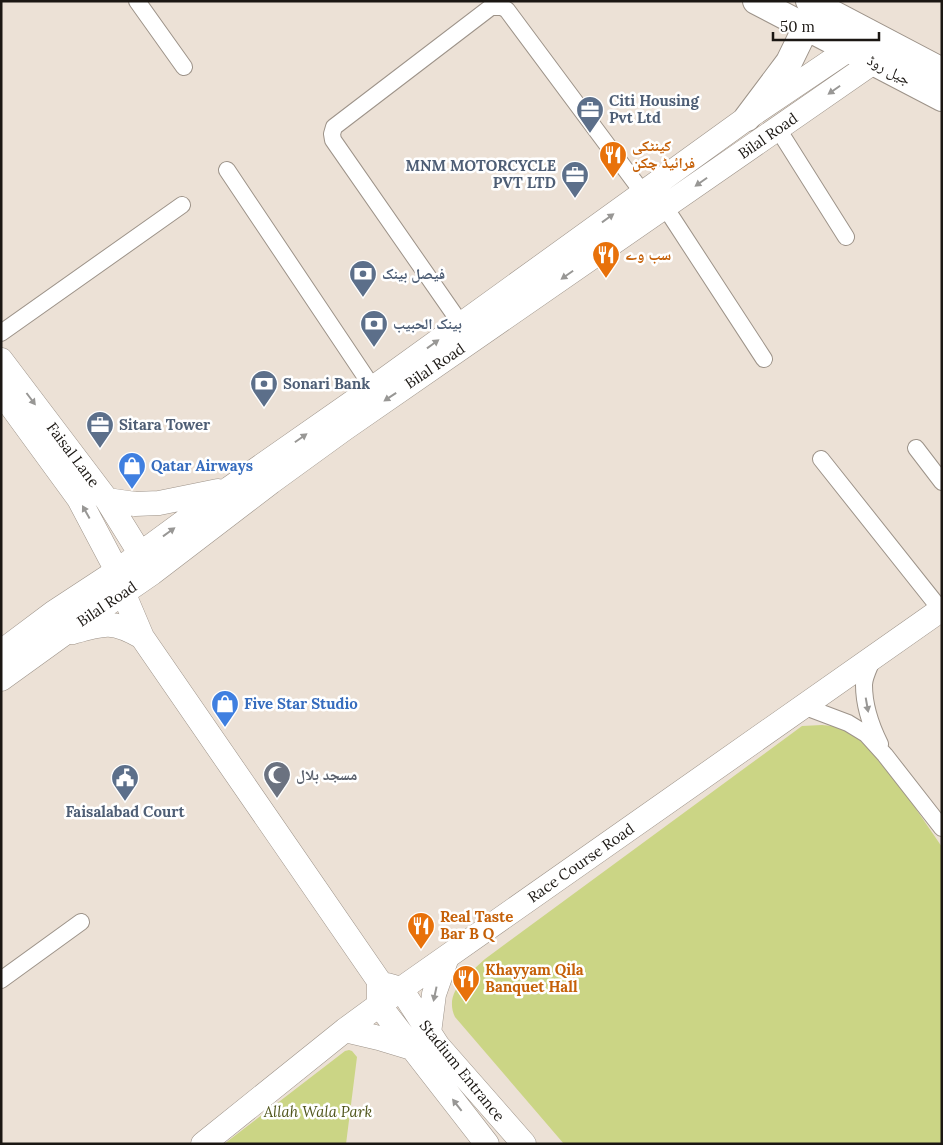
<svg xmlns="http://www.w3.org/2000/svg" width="943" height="1145" viewBox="0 0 943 1145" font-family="Lora,'Noto Naskh Arabic',serif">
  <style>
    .green { fill: #cbd585 }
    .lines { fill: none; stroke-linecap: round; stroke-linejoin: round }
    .street-casing { stroke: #9d9389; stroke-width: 18 }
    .secondary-casing { stroke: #9d9389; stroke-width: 25 }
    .primary-casing { stroke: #9d9389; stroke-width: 28 }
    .street { stroke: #fff; stroke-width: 16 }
    .secondary { stroke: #fff; stroke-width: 24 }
    .primary { stroke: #fff; stroke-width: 26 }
    .oneway { fill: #989795 }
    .labels { text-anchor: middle; stroke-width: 5; stroke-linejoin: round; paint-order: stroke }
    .street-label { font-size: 15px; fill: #1b1713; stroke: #fff }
    .service-label { font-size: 15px; font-weight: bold; fill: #4e5e75; stroke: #fff; text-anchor: start }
    .food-label { font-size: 15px; font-weight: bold; fill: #c56008; stroke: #fff; text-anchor: start }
    .shop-label { font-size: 15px; font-weight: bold; fill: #366cbe; stroke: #fff; text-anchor: start }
    .worship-label { font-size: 15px; font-weight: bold; fill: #5b616d; stroke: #fff; text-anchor: start }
    .park-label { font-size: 15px; font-style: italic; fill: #50551b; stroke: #fff }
  </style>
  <rect width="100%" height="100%" fill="#ece1d6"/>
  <path class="green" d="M822,725L842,727L873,746L942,847V1144H564L455,1017C443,992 469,974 485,959L802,726Z
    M349,1050L352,1051L357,1057L346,1144H224L345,1051Z"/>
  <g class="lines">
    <defs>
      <path id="street" d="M137,1L184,67
        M778,129L846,237
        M227,170L373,388
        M665,207L764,359
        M461,324L333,140L332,134L334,127L491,7H502L507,10L643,193
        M1,333L182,205
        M916,448L942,482
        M821,459L941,610
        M873,658C870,666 864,677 864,685C864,705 871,726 880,744
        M803,706L848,723L866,734L885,755L942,828
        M1,980L81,922"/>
      <path id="secondary" d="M1,360L107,500L148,566
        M1,392L79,499L117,571L123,592L142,637L379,981V1005L487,1144
        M107,500L135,504L159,503L218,491
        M73,632C104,623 113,620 142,637
        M1,652L53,613L117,571L230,488L373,388L747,118L861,41
        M1,679L62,635L152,573L271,482L344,429L888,52
        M387,985L401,989L438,1046L524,1144
        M345,1030L379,1038L412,1048
        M429,1033L434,994L447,957
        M203,1144L345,1030L401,989L942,609"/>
      <path id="primary" d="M756,1L942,98
        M809,1L942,71
        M747,118L789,62L806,27"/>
    </defs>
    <use href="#street" class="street-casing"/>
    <use href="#secondary" class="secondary-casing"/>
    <use href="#primary" class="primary-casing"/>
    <use href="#street" class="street"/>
    <use href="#secondary" class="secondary"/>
    <use href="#primary" class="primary"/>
  </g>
  <defs><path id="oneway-solid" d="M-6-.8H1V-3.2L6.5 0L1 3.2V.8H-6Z" transform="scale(1.25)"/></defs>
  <g class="oneway">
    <use href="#oneway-solid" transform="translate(834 90) rotate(145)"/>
    <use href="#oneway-solid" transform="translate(701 182) rotate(145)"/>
    <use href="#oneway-solid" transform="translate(608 218) rotate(-36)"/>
    <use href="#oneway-solid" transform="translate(567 275) rotate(145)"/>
    <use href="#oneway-solid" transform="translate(433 344) rotate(-36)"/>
    <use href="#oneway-solid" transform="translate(390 397) rotate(146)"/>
    <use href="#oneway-solid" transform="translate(31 399) rotate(53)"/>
    <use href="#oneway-solid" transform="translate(301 438) rotate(-35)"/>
    <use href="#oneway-solid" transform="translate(86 512) rotate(-119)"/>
    <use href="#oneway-solid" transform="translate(169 532) rotate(-36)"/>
    <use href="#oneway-solid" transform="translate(867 705) rotate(80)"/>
    <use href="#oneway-solid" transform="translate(435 994) rotate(102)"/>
    <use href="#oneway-solid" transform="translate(457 1105) rotate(-128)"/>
  </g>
  <defs>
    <symbol id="office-pin" viewBox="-11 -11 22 30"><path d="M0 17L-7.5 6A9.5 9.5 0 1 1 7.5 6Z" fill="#5c6f8a" stroke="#fff"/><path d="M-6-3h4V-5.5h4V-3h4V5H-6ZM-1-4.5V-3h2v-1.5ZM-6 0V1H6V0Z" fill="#fff"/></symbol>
    <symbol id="restaurant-pin" viewBox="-11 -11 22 30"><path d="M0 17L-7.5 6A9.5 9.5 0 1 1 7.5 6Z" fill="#e8710a" stroke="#fff"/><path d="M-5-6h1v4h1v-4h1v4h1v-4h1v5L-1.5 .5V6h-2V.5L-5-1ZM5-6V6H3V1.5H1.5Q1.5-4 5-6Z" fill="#fff"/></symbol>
    <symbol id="bank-pin" viewBox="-11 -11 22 30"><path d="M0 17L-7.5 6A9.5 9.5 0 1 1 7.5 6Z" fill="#5c6f8a" stroke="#fff"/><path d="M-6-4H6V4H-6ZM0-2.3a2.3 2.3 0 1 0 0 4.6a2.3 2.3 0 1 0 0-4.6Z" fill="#fff"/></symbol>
    <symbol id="shop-pin" viewBox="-11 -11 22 30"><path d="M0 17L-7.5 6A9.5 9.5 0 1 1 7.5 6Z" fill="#3f7fe0" stroke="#fff"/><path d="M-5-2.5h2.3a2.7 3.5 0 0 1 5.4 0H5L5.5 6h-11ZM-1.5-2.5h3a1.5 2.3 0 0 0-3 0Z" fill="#fff"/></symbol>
    <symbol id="mosque-pin" viewBox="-11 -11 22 30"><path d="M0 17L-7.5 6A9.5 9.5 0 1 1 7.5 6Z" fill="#6b7280" stroke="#fff"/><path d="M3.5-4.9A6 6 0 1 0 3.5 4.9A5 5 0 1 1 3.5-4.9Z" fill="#fff"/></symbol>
    <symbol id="civic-pin" viewBox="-11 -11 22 30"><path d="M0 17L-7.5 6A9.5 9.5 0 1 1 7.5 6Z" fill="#5c6f8a" stroke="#fff"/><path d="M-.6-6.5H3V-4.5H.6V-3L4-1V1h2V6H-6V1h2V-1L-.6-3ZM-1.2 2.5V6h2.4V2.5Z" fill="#fff"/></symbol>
  </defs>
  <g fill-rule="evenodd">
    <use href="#office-pin" x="574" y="94" width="32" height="43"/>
    <use href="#restaurant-pin" x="597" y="139" width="32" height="43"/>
    <use href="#office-pin" x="559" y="159" width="32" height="43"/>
    <use href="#restaurant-pin" x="590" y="239" width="32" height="43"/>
    <use href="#bank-pin" x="347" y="258" width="32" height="43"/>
    <use href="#bank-pin" x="358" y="308" width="32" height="43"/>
    <use href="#bank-pin" x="248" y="368" width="32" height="43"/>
    <use href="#office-pin" x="84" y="409" width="32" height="43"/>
    <use href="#shop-pin" x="116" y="450" width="32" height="43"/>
    <use href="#shop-pin" x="209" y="688" width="32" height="43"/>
    <use href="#mosque-pin" x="261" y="759" width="32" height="43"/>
    <use href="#civic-pin" x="109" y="762" width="32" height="43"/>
    <use href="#restaurant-pin" x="405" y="910" width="32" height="43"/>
    <use href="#restaurant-pin" x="450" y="963" width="32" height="43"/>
  </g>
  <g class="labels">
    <g class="street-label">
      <text transform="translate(889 70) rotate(28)" y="5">جیل روڈ</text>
      <text transform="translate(768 136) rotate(-35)" y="5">Bilal Road</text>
      <text transform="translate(435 366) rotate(-34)" y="5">Bilal Road</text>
      <text transform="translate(73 455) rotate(53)" y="5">Faisal Lane</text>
      <text transform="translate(107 604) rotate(-34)" y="5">Bilal Road</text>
      <text transform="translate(581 863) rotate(-35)" y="5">Race Course Road</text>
      <text transform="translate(462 1071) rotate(51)" y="5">Stadium Entrance</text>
    </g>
    <g class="service-label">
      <text x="609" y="106">Citi Housing<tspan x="609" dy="17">Pvt Ltd</tspan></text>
      <text x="556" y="171" text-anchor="end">MNM MOTORCYCLE<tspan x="556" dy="17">PVT LTD</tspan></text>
      <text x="382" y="279">فیصل بینک</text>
      <text x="393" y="329">بينک الحبيب</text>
      <text x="283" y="389">Sonari Bank</text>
      <text x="119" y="430">Sitara Tower</text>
      <text x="125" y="817" text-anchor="middle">Faisalabad Court</text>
    </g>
    <g class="food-label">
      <text x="632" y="151">کینٹکی<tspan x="632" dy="17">فرائیڈ چکن</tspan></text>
      <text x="625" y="260">سب وے</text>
      <text x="440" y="922">Real Taste<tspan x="440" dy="17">Bar B Q</tspan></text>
      <text x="485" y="975">Khayyam Qila<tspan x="485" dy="17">Banquet Hall</tspan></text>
    </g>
    <g class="shop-label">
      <text x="151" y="471">Qatar Airways</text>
      <text x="244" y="709">Five Star Studio</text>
    </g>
    <g class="worship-label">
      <text x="296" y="780">مسجد بلال</text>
    </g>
    <g class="park-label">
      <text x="318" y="1117">Allah Wala Park</text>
    </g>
  </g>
  <rect width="943" height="1145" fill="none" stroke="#1b1713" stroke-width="5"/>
  <path d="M773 32v8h106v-8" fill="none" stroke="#1b1713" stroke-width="2.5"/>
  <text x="780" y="32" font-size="15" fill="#1b1713" stroke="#ffffff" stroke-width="4" paint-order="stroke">50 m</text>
</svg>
